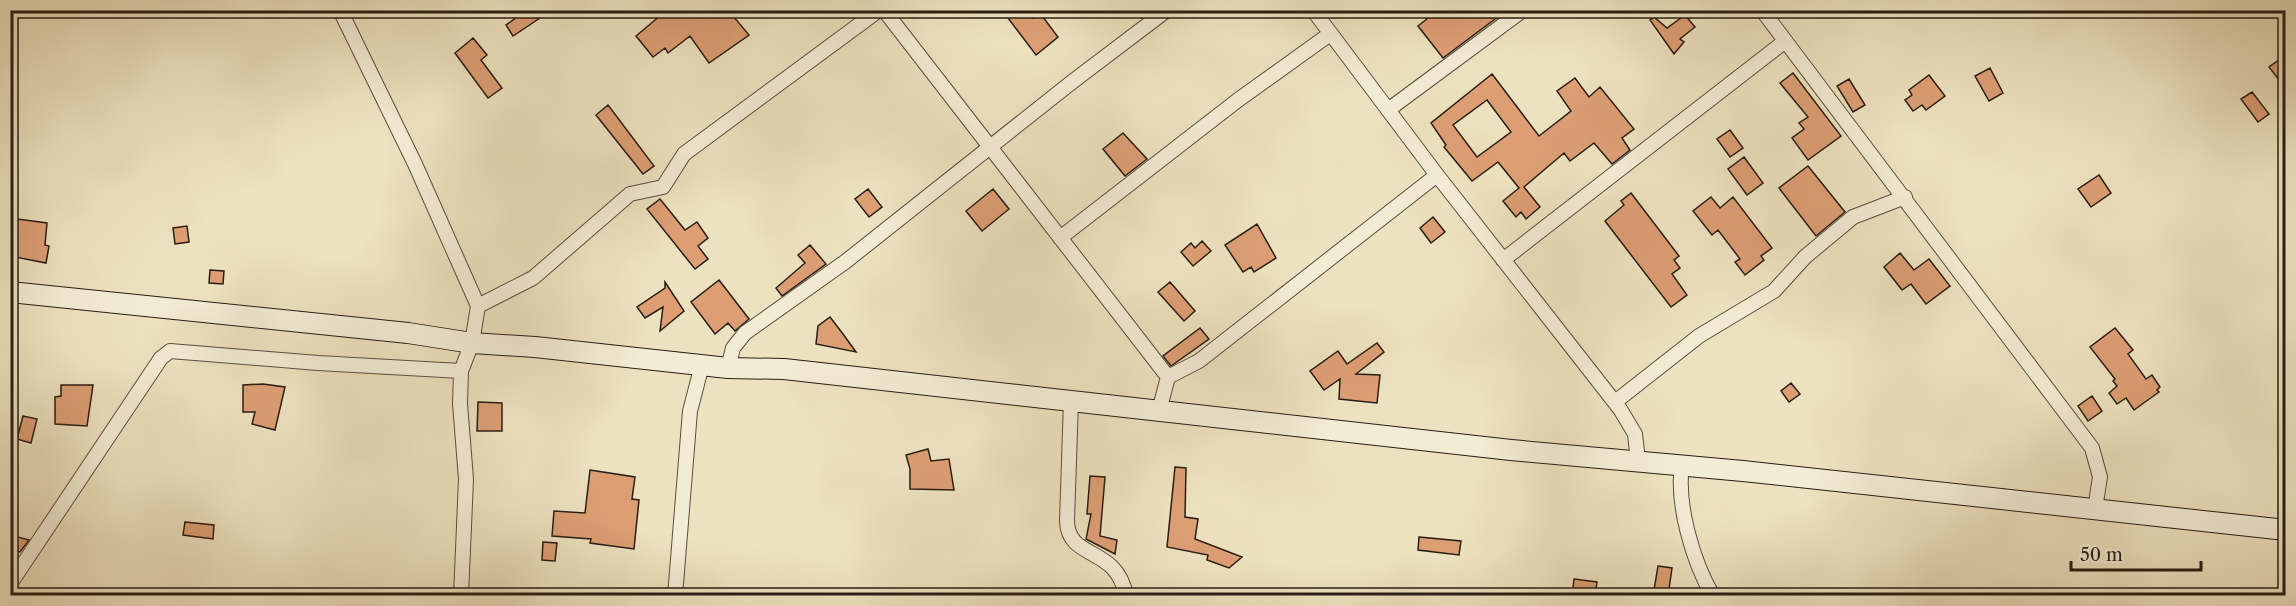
<svg xmlns="http://www.w3.org/2000/svg" width="2296" height="606" viewBox="0 0 2296 606" font-family="'Libre Caslon Text',serif">
  <style>
    .building { fill: #dd9e74; stroke: #281d15; stroke-width: 1.5; fill-rule: evenodd }
    .lines { fill: none; stroke-linecap: round; stroke-linejoin: round }
    .street-casing { stroke: #594e40; stroke-width: 16 }
    .secondary-casing { stroke: #281d15; stroke-width: 22 }
    .street { stroke: #f3ecd5; stroke-width: 14 }
    .secondary { stroke: #f3ecd5; stroke-width: 20 }
  </style>
  <rect width="100%" height="100%" fill="#ede2bf"/>
  <filter id="stains"><feTurbulence type="fractalNoise" baseFrequency=".00333" numOctaves="4"/><feColorMatrix values="0 0 0 0 .2 0 0 0 0 .09 0 0 0 0 .02 0 0 0 .5 -.17"/></filter>
  <radialGradient id="worn" r=".72"><stop offset=".6" stop-color="#630" stop-opacity="0"/><stop offset="1" stop-color="#630" stop-opacity=".3"/></radialGradient>
  <path class="building" d="M527,10H552L513,36L506,25Z
    M667,10H712L718,18L728,10L749,35L709,63L690,36L668,53L665,48L653,57L636,36Z
    M1002,10H1027L1033,18L1040,13L1058,37L1036,55Z
    M1438,10H1507L1443,58L1418,26Z
    M1685,15L1695,27L1680,39L1684,42L1674,54L1650,20L1654,17L1667,28Z
    M473,38L487,55L481,60L502,88L488,98L455,53Z
    M2286,55V89L2269,67Z
    M1990,68L2003,93L1989,101L1975,76Z
    M1793,73L1841,136L1808,160L1792,138L1804,129L1799,123L1808,117L1780,83Z
    M1492,74L1539,136L1571,111L1557,91L1575,78L1589,97L1600,87L1634,129L1622,138L1630,150L1612,164L1594,143L1570,161L1564,153L1524,187L1540,207L1526,219L1521,212L1516,217L1503,201L1519,188L1498,162L1472,181L1444,147L1446,145L1431,123ZM1487,100L1511,132L1477,157L1453,125Z
    M1929,75L1945,96L1926,110L1922,105L1913,111L1905,100L1912,95L1909,90Z
    M1849,79L1865,105L1853,112L1837,86Z
    M2252,92L2269,114L2258,122L2241,99Z
    M608,105L654,166L643,174L596,115Z
    M1730,130L1743,148L1730,157L1717,139Z
    M1123,133L1147,159L1125,176L1103,149Z
    M1744,157L1763,183L1747,195L1728,169Z
    M1808,166L1845,212L1816,236L1779,188Z
    M2099,175L2111,193L2091,207L2078,189Z
    M868,189L882,207L869,217L855,199Z
    M993,189L1009,209L982,231L966,211Z
    M1631,193L1679,256L1674,260L1680,268L1672,274L1687,295L1671,307L1605,221L1624,205L1621,201Z
    M1711,197L1720,208L1733,197L1772,248L1761,256L1764,260L1745,275L1735,262L1740,259L1718,230L1712,235L1693,211Z
    M660,199L685,230L697,222L708,238L698,246L708,259L695,269L647,209Z
    M1433,217L1445,232L1431,243L1420,228Z
    M10,218L47,223L45,245L49,246L46,263L10,256Z
    M1257,224L1276,258L1254,272L1251,267L1243,272L1225,245Z
    M187,226L189,242L175,244L173,228Z
    M1202,241L1211,251L1193,266L1181,252L1191,243L1195,248Z
    M810,245L826,264L782,296L776,288L805,263L798,255Z
    M1900,253L1914,270L1929,259L1950,286L1926,304L1911,284L1902,290L1884,267Z
    M210,270L224,271L223,284L209,283Z
    M719,280L749,319L735,331L728,323L715,334L691,302Z
    M665,282L684,311L660,331L663,307L645,318L637,307L665,288Z
    M1170,282L1195,311L1184,321L1158,292Z
    M830,317L843,334L856,352L816,344L818,326Z
    M1200,328L1209,339L1171,366L1163,356Z
    M2115,328L2133,350L2128,354L2146,379L2152,375L2160,387L2157,390L2159,392L2134,410L2126,398L2117,404L2109,393L2117,386L2113,381L2115,379L2090,347Z
    M1377,343L1384,352L1356,374L1380,375L1377,403L1339,399L1340,379L1324,390L1310,371L1338,351L1347,364Z
    M1791,383L1800,394L1789,402L1781,391Z
    M263,384L285,387L275,430L252,424L255,412H243V385Z
    M61,385H93L87,426L55,424V397L61,396Z
    M2092,396L2102,411L2088,421L2078,406Z
    M478,402L502,403V431H477Z
    M23,416L37,419L31,443L17,439Z
    M928,449L931,461L949,459L954,490L910,489V469L906,455Z
    M1175,467L1186,468L1185,517L1198,519L1195,539L1242,557L1229,568L1207,560L1208,555L1167,547Z
    M590,470L635,477L632,499L639,500L634,549L590,543L591,539L552,536L554,511L585,513Z
    M1090,476L1105,477L1100,536L1117,540L1115,554L1086,539L1091,514H1087Z
    M185,522L214,525L213,539L183,535Z
    M10,535L29,540L20,552L10,549Z
    M1419,537L1461,541L1459,555L1418,550Z
    M543,542L557,543L555,561L542,560Z
    M1658,566L1672,568L1668,596H1653Z
    M1574,579L1597,582L1595,596H1572Z"/>
  <g class="lines">
    <defs>
      <path id="street" d="M340,10L415,164L478,306
        M884,10L1168,377
        M1313,10L1437,175L1620,409L1635,434L1638,461
        M1762,10L2092,448L2100,477L2095,509
        M1388,110L1523,10
        M1060,238L1238,100L1330,34
        M1503,260L1784,42
        M728,368L733,348L745,333L845,262L1072,82L1167,10
        M1071,401L1067,521C1068,561 1117,545 1126,596
        M1615,402L1699,336L1774,291L1805,257L1853,217L1905,197
        M1159,411L1168,377L1199,361L1437,175
        M1682,465C1676,504 1693,562 1713,596
        M10,584L161,358L170,351L318,363L461,371
        M461,596L466,479L460,404L461,371L472,343L478,306L533,278L630,194L663,187L684,154L879,10
        M675,596L690,411L702,365"/>
      <path id="secondary" d="M10,292L408,333L472,343L535,347L728,368L784,369L1511,450L1743,471L2286,530"/>
    </defs>
    <use href="#street" class="street-casing"/>
    <use href="#secondary" class="secondary-casing"/>
    <use href="#street" class="street"/>
    <use href="#secondary" class="secondary"/>
  </g>
  <rect width="2296" height="606" fill="none" stroke="#ede2bf" stroke-width="36"/>
  <rect x="12" y="12" width="2272" height="582" fill="none" stroke="#281d15" stroke-width="3"/>
  <rect x="18" y="18" width="2260" height="570" fill="none" stroke="#281d15" stroke-width="1.5"/>
  <path d="M2071 561v9h130v-9" fill="none" stroke="#281d15" stroke-width="3"/>
  <text x="2080" y="561" font-size="18" fill="#281d15" stroke="#f3ecd5" stroke-width="4.5" paint-order="stroke">50 m</text>
  <rect width="100%" height="100%" filter="url(#stains)"/>
  <rect width="100%" height="100%" fill="url(#worn)"/>
</svg>
